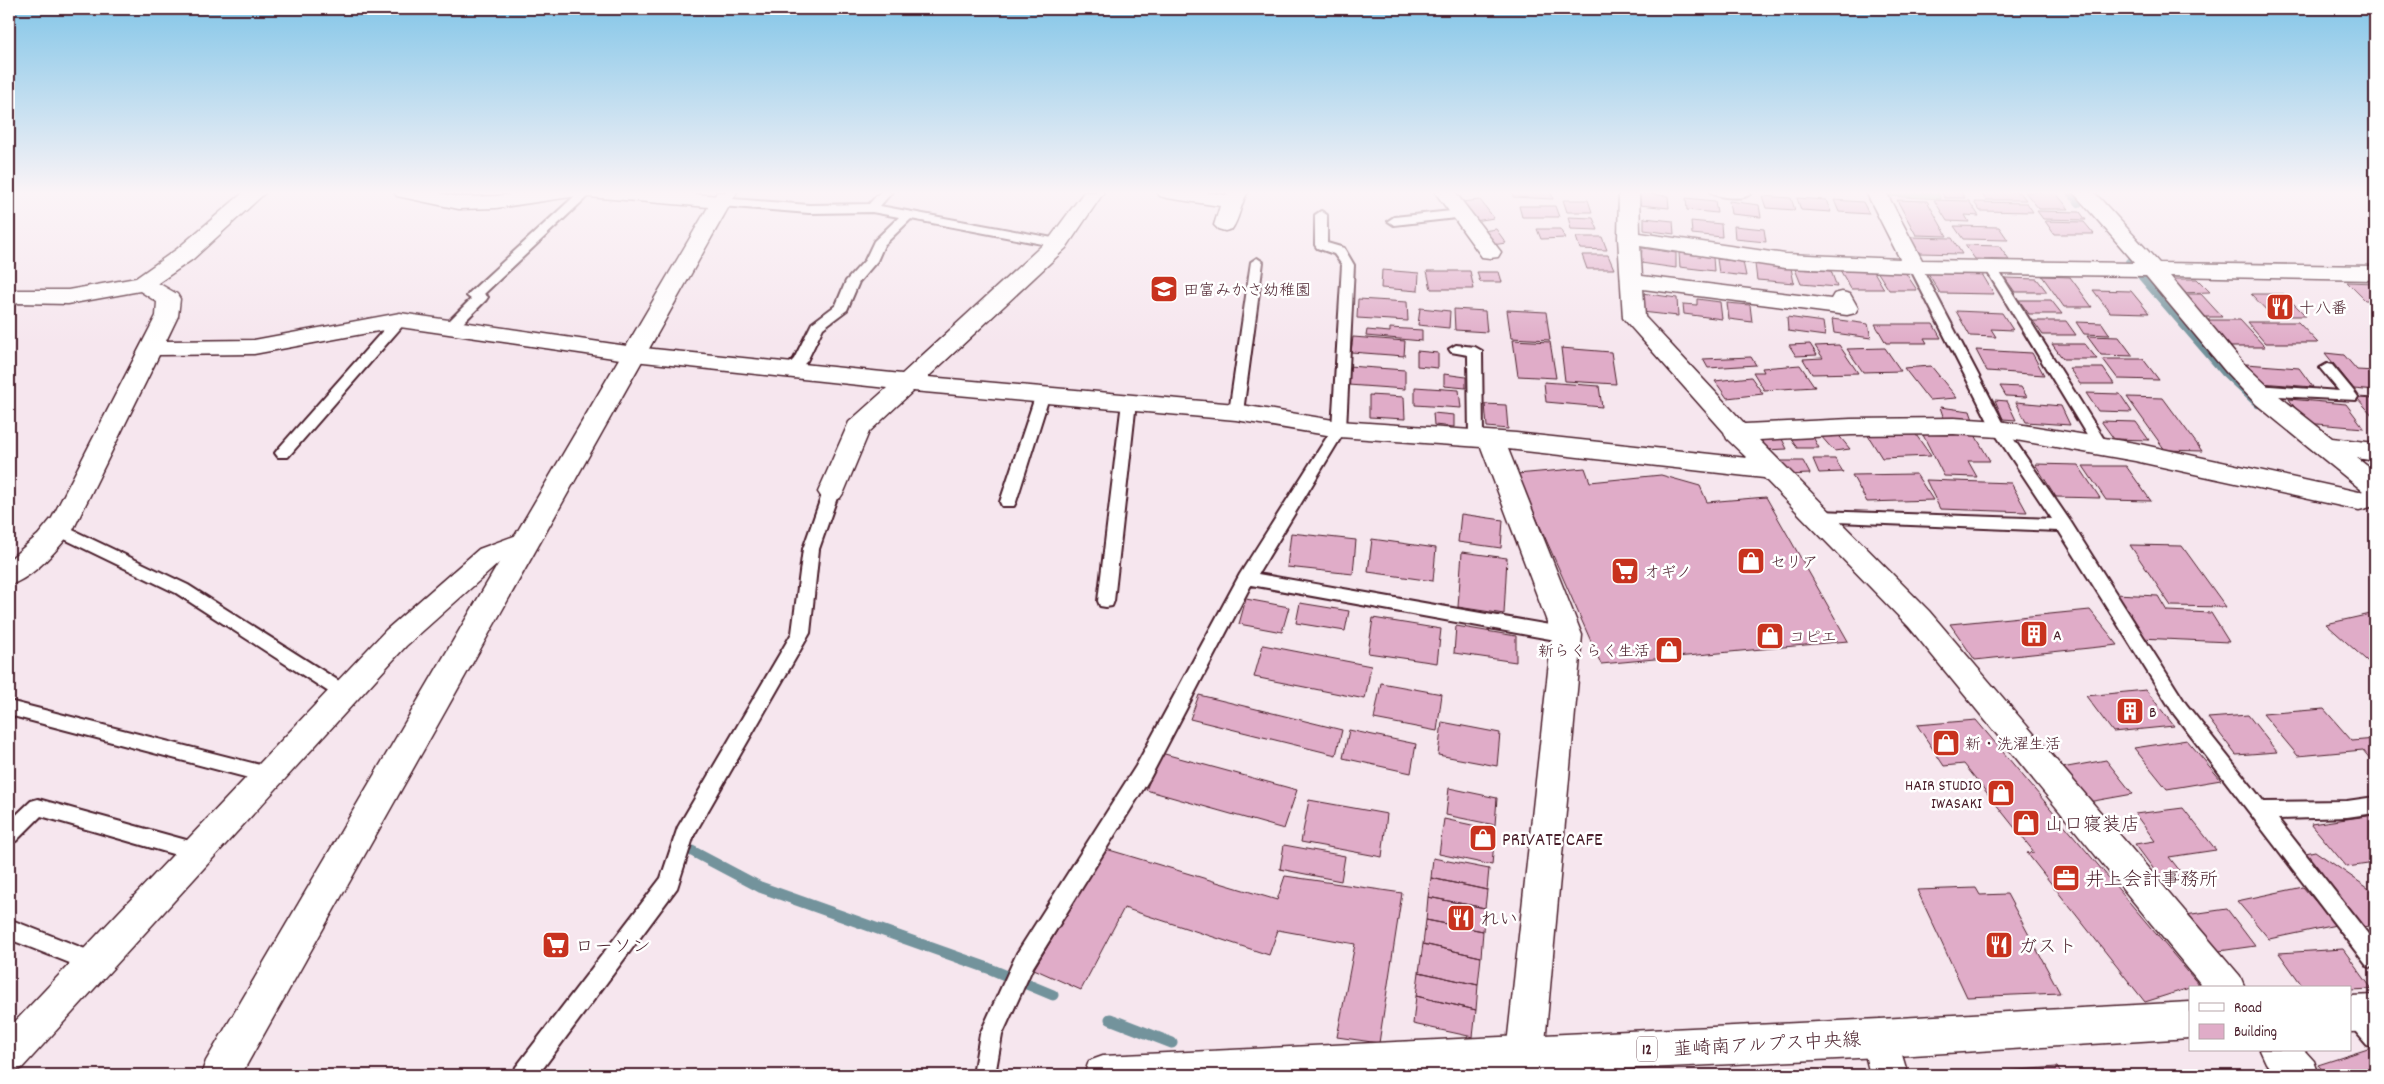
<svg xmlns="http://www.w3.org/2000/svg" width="2384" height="1084" viewBox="0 0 2384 1084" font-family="Dekko,'Klee One',sans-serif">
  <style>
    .green { fill: #9fdba2; stroke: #747d66 }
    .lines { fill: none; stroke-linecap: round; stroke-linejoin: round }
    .stream-far1 { stroke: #73939c; stroke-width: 8 }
    .stream { stroke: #73939c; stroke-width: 11 }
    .building { fill: #e0acc8; stroke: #4a1f2b }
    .service-casing { stroke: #4a1f2b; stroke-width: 4 }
    .minor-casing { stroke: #4a1f2b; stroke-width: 3 }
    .tertiary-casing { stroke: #4a1f2b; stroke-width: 3 }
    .primary-casing { stroke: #4a1f2b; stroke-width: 3 }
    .service { fill: #fff; fill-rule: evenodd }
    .minor { fill: #fff; fill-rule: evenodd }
    .tertiary { fill: #fff; fill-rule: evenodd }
    .primary { fill: #fff; fill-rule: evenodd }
    .labels { text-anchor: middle; stroke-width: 5; stroke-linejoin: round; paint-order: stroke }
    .shield { fill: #fff; stroke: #80626b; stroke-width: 1 }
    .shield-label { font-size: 15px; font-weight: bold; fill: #4a1f2b }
    .poi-label { font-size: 16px; fill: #4a1f2b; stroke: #fff; text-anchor: start }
    .near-poi-label { font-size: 19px; fill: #4a1f2b; stroke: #fff; text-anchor: start }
    .near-street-label { font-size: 19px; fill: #4a1f2b; stroke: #fff }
  </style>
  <rect width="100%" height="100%" fill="#f6e6ee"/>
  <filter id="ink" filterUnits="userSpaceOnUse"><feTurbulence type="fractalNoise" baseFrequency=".02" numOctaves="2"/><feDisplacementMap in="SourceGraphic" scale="10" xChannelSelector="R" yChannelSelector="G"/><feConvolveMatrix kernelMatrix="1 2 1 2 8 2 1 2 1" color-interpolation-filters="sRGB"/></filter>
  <g filter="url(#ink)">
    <path class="green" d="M1885,192H1937L1941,199L1887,196Z"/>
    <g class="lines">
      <path class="stream-far1" d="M2070,192L2079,203
        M2129,262L2224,372L2258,404"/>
      <path class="stream" d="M690,850L760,887L988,968L1053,995
        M1110,1019L1172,1043"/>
    </g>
    <path class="building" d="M1512,192H1551L1553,199L1513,197Z
      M1941,192H1961L1965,198H1945Z
      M1980,192H2020L2026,200H1986Z
      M2025,192H2055L2069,209H2039Z
      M1640,193L1668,196L1669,208L1640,205Z
      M1762,196L1791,198L1795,210L1766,208Z
      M1686,198L1715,201L1717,213L1687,210Z
      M1797,198L1826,200L1831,212L1801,210Z
      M1480,200L1494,218L1475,221L1461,202Z
      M1563,200H1588L1592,212H1567Z
      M1834,200L1863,202L1869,214L1839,212Z
      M1897,200L1927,201L1947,236L1916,235Z
      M1934,200L1969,201L1979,216L1965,215L1969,222L1947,221Z
      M1729,201L1759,205L1761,217L1731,214Z
      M1974,202L2027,203L2033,212L1980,211Z
      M1519,206H1555L1559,217H1522Z
      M2037,211L2080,212L2086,220L2043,219Z
      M1568,217L1593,218L1598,230L1571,229Z
      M1644,218L1673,221L1674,234L1644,230Z
      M1691,221L1721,224L1722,237L1692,234Z
      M2045,221L2084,222L2094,234H2054Z
      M1734,226L1764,229L1766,242L1735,239Z
      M1954,226L1999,227L2008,240L1963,239Z
      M1496,229L1506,243L1492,245L1483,231Z
      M1537,229H1560L1565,238L1541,239Z
      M1576,237H1602L1607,250L1580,249Z
      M1909,237L1952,238L1962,254L1919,253Z
      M1965,245L1999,246L2009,260L1975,259Z
      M1642,248L1676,253V268L1641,263Z
      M1679,253L1713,257L1714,271L1680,267Z
      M1582,255H1608L1614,269H1587Z
      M1717,259L1743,262L1746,276L1719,273Z
      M1755,264L1791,268L1794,283L1757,280Z
      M1795,269L1831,271L1837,287L1801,284Z
      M1382,270L1419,273L1418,291L1381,288Z
      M1840,270H1873L1884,289H1851Z
      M1427,271H1470L1474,289H1431Z
      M1877,271L1905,272L1917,290H1889Z
      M1477,272H1499L1502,282H1480Z
      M1928,273L1982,274L1994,294L1940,293Z
      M2042,276L2070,277L2092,307H2064Z
      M2005,278L2037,279L2047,292H2015Z
      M2167,279H2197L2210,292L2179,293Z
      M2347,282L2374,283L2375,300H2365Z
      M2093,290L2131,291L2149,313L2110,312Z
      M1642,293L1677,298L1678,316L1642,312Z
      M2182,294H2201L2222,317H2202Z
      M2251,294H2284L2306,316H2272Z
      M1358,299L1407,302L1408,321L1357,318Z
      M1697,299L1720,302L1722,319L1684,314L1683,304L1697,305Z
      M2019,300H2051L2062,314H2029Z
      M1727,303L1750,305L1752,322L1729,319Z
      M1420,308L1450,311L1449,328L1418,325Z
      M1454,309L1485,311L1487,332L1455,330Z
      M1507,310L1546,312L1550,340L1511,338Z
      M1956,311L2002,313L2013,330L1991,329L1996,337L1970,336Z
      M1787,317L1823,322L1825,336L1788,331Z
      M1832,319L1868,324L1871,338L1834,333Z
      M2207,320H2240L2265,347H2231Z
      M2033,321H2066L2076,335H2043Z
      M2076,322L2102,323L2110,335L2084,334Z
      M2247,322H2298L2318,343H2265Z
      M1875,324H1933L1941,338H1924L1927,343H1886Z
      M1390,328L1422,330V341L1366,336L1367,330L1390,332Z
      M2087,336L2119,337L2133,356L2101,355Z
      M1353,337L1405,341L1404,356L1351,352Z
      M1513,340L1550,342L1556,378L1518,376Z
      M1810,344L1817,355L1796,356L1789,345Z
      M2052,344H2085L2097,359H2063Z
      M1839,345L1858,373L1812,374L1803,359L1823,358L1815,346Z
      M1561,348L1611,352L1616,384L1565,381Z
      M1885,348L1901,371L1863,372L1847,349Z
      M1976,350L2032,353L2044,375L1987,371Z
      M1417,351L1438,353V368L1417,366Z
      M2325,353L2344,355L2357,370L2375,371V391L2354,389Z
      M1751,357L1756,365L1708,368L1703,359Z
      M2103,359H2143L2159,380L2118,379Z
      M2246,364L2299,368L2313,387L2260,383Z
      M1800,365L1815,387L1764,390L1753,372H1764L1762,368Z
      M1348,366L1405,370V389L1348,385Z
      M1931,366L1957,398L1929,400L1904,368Z
      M2069,368H2103L2114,384H2080Z
      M1444,374L1466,377V388L1444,386Z
      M1751,377L1763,394L1727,398L1715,381Z
      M1544,382L1599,386L1602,407L1546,402Z
      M2000,386L2021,387L2027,397L2006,396Z
      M1415,387L1459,390L1461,408L1415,405Z
      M2086,393L2120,394L2132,412L2098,411Z
      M1369,395L1404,397L1405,419L1369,417Z
      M2127,397L2163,398L2202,451L2165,450Z
      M2356,397L2375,398V418Z
      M2289,399L2346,404L2364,428L2305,423Z
      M1995,400L2007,401L2016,420L2003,419Z
      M2016,402L2061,406L2070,425L2026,422Z
      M1485,404L1506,405L1508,429L1487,427Z
      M1940,407L1970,411L1974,423L1944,419Z
      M1433,413L1454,415V427L1434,425Z
      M2101,421L2136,422L2149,440L2114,439Z
      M1836,432L1850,449L1834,451L1820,435Z
      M1914,432L1931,456L1882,458L1867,434Z
      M1922,433L1975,435L1990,461H1968L1977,477L1944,476Z
      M1812,435L1819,448H1797L1790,436Z
      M1758,437H1781L1787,449L1764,450Z
      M1813,459H1835L1843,472L1819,473Z
      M1780,461H1803L1810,474L1786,475Z
      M2035,464L2078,465L2100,498L2056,497Z
      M2083,466H2126L2151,501L2106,500Z
      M1585,468L1590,482L1661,475L1700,486L1707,502L1766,497L1848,641L1601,664L1517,474Z
      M1916,474L1933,500L1867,502L1852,475Z
      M1926,480L2011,483L2027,512L1940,509Z
      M1461,514L1503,520L1501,548L1458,542Z
      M1291,533L1356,540L1353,574L1287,567Z
      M1372,539L1436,548L1433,581L1368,572Z
      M2130,545L2182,546L2226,607L2171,606Z
      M1462,552L1507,558L1504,614L1458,607Z
      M2115,594L2158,596L2167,611L2211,613L2229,642L2140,638Z
      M1246,599L1289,607L1282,632L1239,624Z
      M1300,603L1349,611L1345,631L1296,623Z
      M2090,610L2118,645L1975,660L1950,624Z
      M2375,613V668L2326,624Z
      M1373,618L1441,629L1437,663L1368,653Z
      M1456,626L1516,636V662L1454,653Z
      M1263,645L1371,666L1365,699L1254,677Z
      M1381,683L1442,694L1437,731L1374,719Z
      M2146,690L2174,726L2113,732L2086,696Z
      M1199,695L1342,730L1336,755L1190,719Z
      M2324,709L2352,741L2375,739V765L2363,750L2298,756L2263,714Z
      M2248,715L2277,752L2236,755L2208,718Z
      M1976,720L2199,985L2145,1002L2027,853L2034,852L1964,764L1944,766L1917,725Z
      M1442,722L1500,733L1497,766L1438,755Z
      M1349,730L1416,744L1411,773L1343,758Z
      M2187,740L2221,780L2167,789L2134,748Z
      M1161,753L1297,790L1284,829L1146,790Z
      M2106,760L2133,794L2088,802L2062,768Z
      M1449,788L1497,798L1495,825L1446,815Z
      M1309,800L1387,814L1382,857L1301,842Z
      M2183,808L2216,850L2169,857L2184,876L2161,879L2135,844L2155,841L2135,814Z
      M2375,815V863L2347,867L2311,824Z
      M1444,819L1495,830L1492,865L1439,854Z
      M1284,845L1345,856L1341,881L1280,869Z
      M1106,849L1277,900L1285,876L1402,893L1379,1043L1337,1037L1355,944L1278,930L1269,955L1124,908L1081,990L1034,969Z
      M2315,851L2375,893V925L2363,927L2301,854Z
      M1433,858L1489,869L1487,890L1431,878Z
      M1431,878L1487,890L1485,908L1428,897Z
      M2303,887L2336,925L2269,939L2237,901Z
      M1976,888L1980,895L2007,894L2060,993L1967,997L1917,890Z
      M1428,897L1485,908L1483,931L1426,920Z
      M2227,909L2255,946L2212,952L2185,915Z
      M1426,920L1483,931L1481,957L1423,944Z
      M1423,944L1481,957L1478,985L1419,972Z
      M2343,949L2372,989L2350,990V988H2304L2279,953Z
      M1419,972L1478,985L1476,1010L1416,996Z
      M1416,996L1476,1010L1473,1037L1413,1024Z
      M2371,1048L2375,1054V1075H2327L2318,1065Z
      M2057,1067L2062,1075H2009L2006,1071Z"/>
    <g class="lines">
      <defs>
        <path id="service" d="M579,192H592L484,294L488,297L486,300L456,330H446L444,327L446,324L471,299L467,296L469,293Z
          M880,192H892L880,206L1058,239L1064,243L1058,247L911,219L884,245L877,261L859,282L847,310L823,328L807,361L795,373H785L783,370L794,359L812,323L836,305L846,281L865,260L874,241L899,217L872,212L809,213L721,206L715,202L721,198L809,205L869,204Z
          M1711,192H1749L1750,194C1744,200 1717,198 1711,192Z
          M1461,210L1467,214L1465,217L1394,225L1388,221L1394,217Z
          M1321,211L1327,215V243L1344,248L1354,265L1346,429L1258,574L1567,628L1573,630L1576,635L1573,640L1567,642L1251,585L1150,778L1033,967L1002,1035L995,1075H973L980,1034L1017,953L1136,766L1240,574L1332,429L1342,265L1334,254L1317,248L1315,245V215Z
          M1257,258L1263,262L1243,412L1236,417L1229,412L1251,262Z
          M1915,262L1921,266L2006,428L2070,521L2186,704L2264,802L2347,801L2375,797V813L2347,817L2278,819L2375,943V969L2367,966L2174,714L2059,531L1812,521L1810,517L1812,513L1818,511L2052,519L1992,429L1909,266Z
          M1991,264L1997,268L2107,444L2110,448L2107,452H2097L1985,268Z
          M400,316L407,320L405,323L288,457H278L275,453L278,449L395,317Z
          M1456,345L1475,347L1482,351L1483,438L1481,442H1471L1469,438L1468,355L1451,352L1449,349Z
          M2327,364L2332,365L2356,394L2358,397L2356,400L2257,395L2250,390L2257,385L2339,391L2320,368Z
          M1043,389L1050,394L1016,502L1014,506H1002L1000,502L1036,394Z
          M1129,397L1136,402L1114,601L1112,606L1106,607L1100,606L1098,601L1122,402Z
          M831,487L837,488L839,492L819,549L810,633L694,835L677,888L538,1075H513L516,1067L661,878L678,827L792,633L803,549L823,492L825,488Z
          M58,523L188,585L350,688L353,693L350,698L344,700L338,698L176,593L52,533L50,529L52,525Z
          M9,701L268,767L275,769L278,775L275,781L268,783L9,715Z
          M38,799L197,843L204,846L207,852L204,858L197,861L41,816L16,841L9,844V822L31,801Z
          M9,919L103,956L106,963L103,970L95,973L9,939Z
          M2356,1004L2364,1007L2375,1021V1048L2367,1045L2350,1025V1007Z"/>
        <path id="minor" d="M244,192H266L193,259L158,283L177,294L180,299L178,316L166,341L254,340L400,313L634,347L902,374L1050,238L1084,192H1104L1066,248L928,377L1236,404L1339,421L1516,433L1747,458L1727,439L1724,432L1623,318L1618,238L1619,192H1639L1640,233L1785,254L1900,259L1866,192H1886L1922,260L2135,263L2073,192H2094L2159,263L2375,266V280L2170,276L2242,362L2274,392L2332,438L2375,443V461L2357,458L2375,472V506L2359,510L2135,461L1999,437L1954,434L1851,435L1759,440L1929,611L2240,976L2245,988H2204L1909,627L1764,478L1508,449L1582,635L1544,1054L1538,1067L1525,1073L1512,1067L1506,1054L1552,635L1481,447L1339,437L1236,420L913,391L869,432L844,492L840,498L831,501L822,498L818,492L849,422L887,388L634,361L400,327L254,354L159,355L73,530C58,549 32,579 9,585V560L38,535L52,518L156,316L157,302L140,291L68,304L18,303L9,306V290H68L136,278L177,249ZM1640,246L1785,268L1915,273L2146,276L2226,372L2256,404L2363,491L2359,492L2135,443L1999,421L1954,418L1851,419L1745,424L1645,317L1643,289L1847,315L1855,313L1858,308L1850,294L1842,292L1834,294L1831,299L1642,276Z
          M394,192H434L459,197L496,196L526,192H666L721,196L728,198L731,202L728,206L721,208L577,196L496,208L459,209L397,196Z
          M1157,192H1205L1226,195L1228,192H1248C1240,204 1240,218 1232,229L1225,231L1218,229L1214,225L1220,206L1167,198L1160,196Z
          M1435,192H1455L1501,252L1498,257L1490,258L1482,257Z
          M525,532L535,535L539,542L535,549L499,563L406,646L22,1068L9,1074V1028L386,630L479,549Z
          M1880,1019L1893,1025L1908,1075H1870L1861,1038L1867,1025Z
          M2260,1050H2304L2314,1061L2319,1075H2275L2266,1063Z"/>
        <path id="tertiary" d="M717,192H737L241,1075H201L206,1061Z"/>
        <path id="primary" d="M2375,995V1031L2350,1032V996Z
          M2190,1002V1038L1880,1057L1494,1075H1084L1089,1061L1103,1056L1880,1019Z"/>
      </defs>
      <use href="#service" class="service-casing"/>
      <use href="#minor" class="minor-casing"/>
      <use href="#tertiary" class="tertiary-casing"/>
      <use href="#primary" class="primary-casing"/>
      <use href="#service" class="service"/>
      <use href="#minor" class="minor"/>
      <use href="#tertiary" class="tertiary"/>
      <use href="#primary" class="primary"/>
    </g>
  </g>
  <linearGradient id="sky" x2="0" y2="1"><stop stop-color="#84c6e8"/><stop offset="0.56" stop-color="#fbf4f7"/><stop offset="1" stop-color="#fbf4f7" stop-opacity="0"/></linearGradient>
  <rect width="2384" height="344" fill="url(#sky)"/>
  <defs>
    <symbol id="school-square" viewBox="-11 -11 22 22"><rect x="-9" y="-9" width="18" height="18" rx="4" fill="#c8321e" stroke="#fff"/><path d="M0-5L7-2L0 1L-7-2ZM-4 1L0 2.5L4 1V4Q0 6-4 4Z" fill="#fff"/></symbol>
    <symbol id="restaurant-square" viewBox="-11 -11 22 22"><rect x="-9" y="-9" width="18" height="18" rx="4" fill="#c8321e" stroke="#fff"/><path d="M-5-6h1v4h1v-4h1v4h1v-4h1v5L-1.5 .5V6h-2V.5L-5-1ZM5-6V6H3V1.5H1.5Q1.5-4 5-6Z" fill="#fff"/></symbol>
    <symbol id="shop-square" viewBox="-11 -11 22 22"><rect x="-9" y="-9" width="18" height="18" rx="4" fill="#c8321e" stroke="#fff"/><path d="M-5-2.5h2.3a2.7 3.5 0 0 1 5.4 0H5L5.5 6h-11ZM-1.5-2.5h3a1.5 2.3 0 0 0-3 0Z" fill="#fff"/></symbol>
    <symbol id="supermarket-square" viewBox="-11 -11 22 22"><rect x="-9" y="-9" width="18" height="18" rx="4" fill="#c8321e" stroke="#fff"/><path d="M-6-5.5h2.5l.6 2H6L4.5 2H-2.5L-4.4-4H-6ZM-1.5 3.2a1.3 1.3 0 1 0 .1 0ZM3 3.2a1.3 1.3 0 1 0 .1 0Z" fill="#fff"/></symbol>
    <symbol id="building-square" viewBox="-11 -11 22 22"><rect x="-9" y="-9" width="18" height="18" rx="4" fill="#c8321e" stroke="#fff"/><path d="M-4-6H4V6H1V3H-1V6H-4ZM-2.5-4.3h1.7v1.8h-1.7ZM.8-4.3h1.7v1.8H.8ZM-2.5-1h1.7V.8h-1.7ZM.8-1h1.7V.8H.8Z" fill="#fff"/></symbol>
    <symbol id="office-square" viewBox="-11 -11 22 22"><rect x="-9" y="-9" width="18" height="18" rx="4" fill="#c8321e" stroke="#fff"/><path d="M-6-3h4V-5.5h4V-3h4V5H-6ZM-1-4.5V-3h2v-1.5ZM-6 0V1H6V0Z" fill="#fff"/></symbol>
  </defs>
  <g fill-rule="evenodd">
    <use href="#school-square" x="1148" y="273" width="32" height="32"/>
    <use href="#restaurant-square" x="2264" y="291" width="32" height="32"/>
    <use href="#shop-square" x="1735" y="545" width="32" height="32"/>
    <use href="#supermarket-square" x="1609" y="555" width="32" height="32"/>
    <use href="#building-square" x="2018" y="618" width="32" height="32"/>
    <use href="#shop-square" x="1754" y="620" width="32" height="32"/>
    <use href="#shop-square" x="1653" y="634" width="32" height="32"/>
    <use href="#building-square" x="2114" y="695" width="32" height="32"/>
    <use href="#shop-square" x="1930" y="727" width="32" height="32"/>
    <use href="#shop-square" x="1985" y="777" width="32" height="32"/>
    <use href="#shop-square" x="2010" y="807" width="32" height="32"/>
    <use href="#shop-square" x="1467" y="822" width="32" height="32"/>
    <use href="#office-square" x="2050" y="862" width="32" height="32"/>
    <use href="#restaurant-square" x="1445" y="902" width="32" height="32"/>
    <use href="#supermarket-square" x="540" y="929" width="32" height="32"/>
    <use href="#restaurant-square" x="1983" y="929" width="32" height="32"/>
  </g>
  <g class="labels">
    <rect class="shield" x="1637" y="1036.5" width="20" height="25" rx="4"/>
    <g class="shield-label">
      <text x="1647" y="1054">12</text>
    </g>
    <g class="poi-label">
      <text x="1183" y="295">田富みかさ幼稚園</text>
      <text x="2299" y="313">十八番</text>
      <text x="1770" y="567">セリア</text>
      <text x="1644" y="577">オギノ</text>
      <text x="2053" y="640">A</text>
      <text x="1789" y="642">コピエ</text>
      <text x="1650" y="656" text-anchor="end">新らくらく生活</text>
      <text x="2149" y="717">B</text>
      <text x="1965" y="749">新・洗濯生活</text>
      <text x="1982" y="790" text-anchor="end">HAIR STUDIO<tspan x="1982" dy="18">IWASAKI</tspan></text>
    </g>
    <g class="near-poi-label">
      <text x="2045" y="830">山口寝装店</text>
      <text x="1502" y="845">PRIVATE CAFE</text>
      <text x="2085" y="885">井上会計事務所</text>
      <text x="1480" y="925">れい</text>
      <text x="575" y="952">ローソン</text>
      <text x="2018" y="952">ガスト</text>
    </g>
    <g class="near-street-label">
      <text transform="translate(1767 1043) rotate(-3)" y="7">韮崎南アルプス中央線</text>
    </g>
  </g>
  <rect width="2384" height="1084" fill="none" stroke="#fff" stroke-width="30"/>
  <rect x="15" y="15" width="2354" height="1054" fill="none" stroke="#4a1f2b" stroke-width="2" filter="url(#ink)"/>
  <rect x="2189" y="986" width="162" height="65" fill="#ffffff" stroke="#b7a5aa"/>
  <rect x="2199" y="1003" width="25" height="8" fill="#ffffff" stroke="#b7a5aa"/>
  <text x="2234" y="1012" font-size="15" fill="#4a1f2b">Road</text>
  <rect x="2199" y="1024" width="25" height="15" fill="#e0acc8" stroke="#b7a5aa"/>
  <text x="2234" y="1036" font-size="15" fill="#4a1f2b">Building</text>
</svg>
